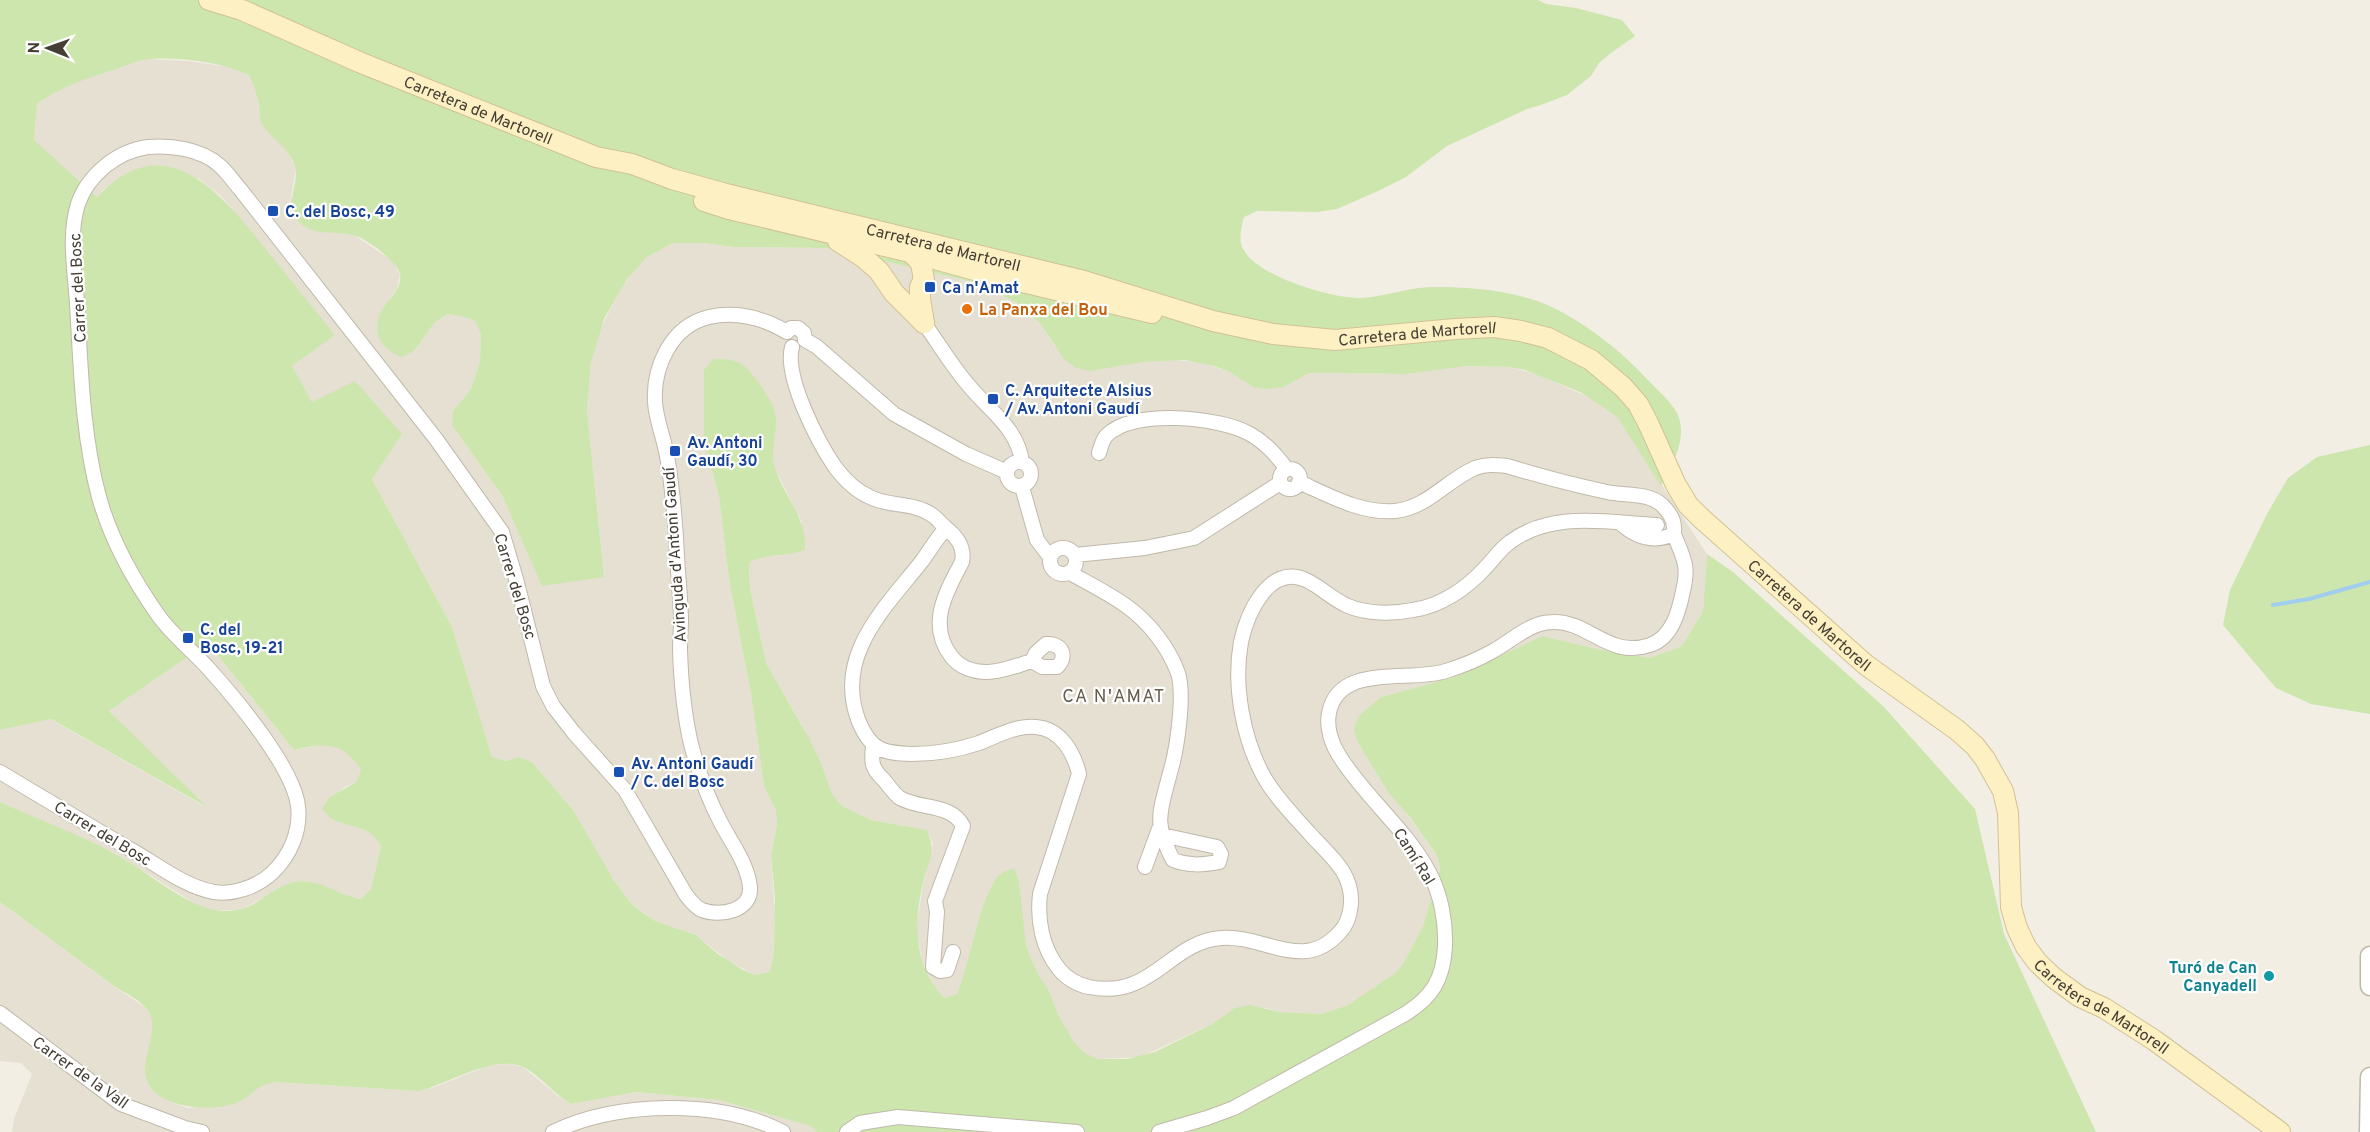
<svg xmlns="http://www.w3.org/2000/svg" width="2370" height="1132" viewBox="0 0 2370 1132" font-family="Overpass,sans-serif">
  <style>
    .residential { fill: #e6e0d3 }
    .green { fill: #cce6ad }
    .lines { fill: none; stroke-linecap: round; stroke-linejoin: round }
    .stream { stroke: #a1ceee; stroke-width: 4 }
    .minor-casing { stroke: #c0b9aa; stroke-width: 16 }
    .tertiary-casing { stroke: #c0b9aa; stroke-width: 21 }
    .secondary-casing { stroke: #d1c295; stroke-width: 22 }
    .minor { stroke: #fff; stroke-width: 14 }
    .tertiary { stroke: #fff; stroke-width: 18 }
    .secondary { stroke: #fdf0c3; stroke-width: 20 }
    .transit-dot { fill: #1a4fb4; stroke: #fff; stroke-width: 2 }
    .food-dot { fill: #e8710a; stroke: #fff; stroke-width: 2 }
    .culture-dot { fill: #0f9aa8; stroke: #fff; stroke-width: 2 }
    .labels { text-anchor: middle; stroke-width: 4.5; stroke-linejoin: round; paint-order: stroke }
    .street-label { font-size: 16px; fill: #443e34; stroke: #fff }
    .transit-label { font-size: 16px; font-weight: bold; fill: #164399; stroke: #fff; text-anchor: start }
    .food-label { font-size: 16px; font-weight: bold; fill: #c56008; stroke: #fff; text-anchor: start }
    .culture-label { font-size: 16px; font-weight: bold; fill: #0d838f; stroke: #fff; text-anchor: end }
    .neighbourhood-label { font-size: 18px; letter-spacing: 1.5px; fill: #665c4c; stroke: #fff }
  </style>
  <rect width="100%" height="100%" fill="#f2eee4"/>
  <path class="residential" d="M147,59L189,61L234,68L249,75L256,88L260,119L289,154L296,168L291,197L312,230L354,235L393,261L400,275L397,288L380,313L414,351L435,322L448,314L461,316L475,321L481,334L480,361L471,389L453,411L460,436L503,497L510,510L604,577L587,410L591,363L598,334L619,292L635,268L647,257L673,243H704L733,247L828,248L977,283L1017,303L1039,322L1055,347L1142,362L1171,360L1199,362L1228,371L1253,387L1296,379L1309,373L1407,374L1451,366L1509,367L1540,375L1594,400L1618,418L1707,554L1703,611L1682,646L1650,658L1602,650L1542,636L1455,677L1381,697L1357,741L1380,778L1437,855L1440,869L1423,926L1403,964L1394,974L1360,998L1348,1005L1321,1014L1279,1012L1266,1008L1212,1024L1140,1057L1097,1059L1084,1052L1074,1042L1059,1016L1048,989L1039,976L1032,960L1026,945L1023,930L1019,882L992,884L973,940L963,981L957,994L944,998L934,988L922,959L916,930L923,885L933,843L927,830L871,820L842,806L832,794L822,765L802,725L766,663L751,593L749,577L750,562L764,555L777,556L802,522L775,469L772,455L775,411L752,375L742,364L704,370V441L719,496L729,579L751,694L764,786L776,811L777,825L771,855L775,914L773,959L769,972L755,975L730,962L696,935L655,921L631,903L603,865L573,810L533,763L520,757L506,761L492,758L452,627L372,479L312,402L291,366L335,335L221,196L198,178L106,187L97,197L34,141L37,104L51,94L77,81Z
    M208,643L294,750L327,744L341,749L353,757L361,770L356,782L343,788L332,819L361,828L375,835L381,846L371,889L361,899L347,897L306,881L291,883L240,910H213L199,906L116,854L0,802V730L50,719L204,806L109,711Z
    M0,902L119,990L145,1007L152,1018V1034L174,1103L188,1108L239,1102L261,1084L275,1082L419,1091L435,1087L490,1065L509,1064L523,1067L558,1096L571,1104L636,1092L719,1100L811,1126L817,1132H12L14,1119L32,1074L21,1063L0,1061Z"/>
  <path class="green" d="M0,0H1538L1546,4L1576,8L1622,20L1635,36L1611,53L1599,63L1591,76L1567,95L1541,105L1527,109L1447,146L1406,177L1378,191L1337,209L1318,212L1257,211L1244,217C1242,225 1239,235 1241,244C1249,275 1333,299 1361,298C1385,297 1409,287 1433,287C1464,287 1494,289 1524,297C1566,307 1618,347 1647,379C1657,390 1670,400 1677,413C1689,438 1672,464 1661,486L1618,418L1606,409L1580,392L1525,370L1509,367L1465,366L1407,374L1309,373L1283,387L1268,389L1253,387L1228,371L1214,366L1185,360L1142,362L1090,371L1076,368L1064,359L1039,322L1017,303L977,283L828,248L733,247L704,243H673L647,257L627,279L604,319L591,363L587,410L604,577L542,586L503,497L452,425L453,411L471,389L480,361L481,334L475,321L461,316L448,314L435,322L414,351L401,357C382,349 372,335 380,314C385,301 403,290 400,274C397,261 365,237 352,235C335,231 313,236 300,223C282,206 300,185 295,166C289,146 267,138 260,119C259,115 259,110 259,106C257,95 254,85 249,75C220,62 181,57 149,59C140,60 131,64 122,67C92,77 63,85 37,104L34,140L97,197C167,122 224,197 269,253C291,280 313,308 335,335L292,366L312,402L355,381L402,434L372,479L452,627L492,757L506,761L520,757L533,763L573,810L613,879L631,903L642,912L655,921L696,935L718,954L743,970L755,975L769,972L773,959L774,945L775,898L771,855L777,825L776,811L764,786L751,694L729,579L719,496L704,441V370L713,359C722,359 732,359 740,363C750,368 773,401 775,412C779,431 769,449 775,468C785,499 806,514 805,550C785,557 769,553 750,562L749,577L751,593L766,663L809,738L822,765L832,794L842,806L871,820L927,830C937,852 928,862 923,883C913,924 914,965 944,998L957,994C969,969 981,888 1001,874C1004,871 1010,870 1014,868L1019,882L1026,945L1032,960L1039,976L1048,989L1059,1016L1074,1042L1084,1052L1097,1059H1127L1155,1052L1212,1024L1235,1008L1250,1005L1279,1012L1321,1014L1348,1005L1394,974L1403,964L1423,926L1440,869L1437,855L1409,816L1388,792L1357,741L1354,727L1360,715L1381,697L1455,677L1542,636L1602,650L1650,658L1682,646L1703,611L1707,554L1733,572L1883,706L1975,809L2004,934L2096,1132H817L811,1126L719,1100L636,1092L571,1104C554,1094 537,1073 523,1067C493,1054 449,1084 419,1091L275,1082C255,1086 255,1093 240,1101C218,1113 167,1109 151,1088C132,1063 167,1029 144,1006C134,996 120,991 110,983C73,956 37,929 0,902V802C39,820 80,834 117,855C145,870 186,906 216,910C253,916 262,892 291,883C315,875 338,896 361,899L371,889L381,846C368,823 353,830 332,819C329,817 325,812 322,809L329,798L356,782L361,770C343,741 324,743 294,750L208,643L109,711L207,807L51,719L0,730Z
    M2370,445V714L2311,704L2276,688L2223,625L2230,590L2267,514L2288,478L2317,457Z"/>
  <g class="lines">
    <path class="stream" d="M2273,605L2309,599L2370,582"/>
    <defs>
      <path id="minor" d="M924,323C939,344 953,368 970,387C990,411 1018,429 1022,462
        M787,332L791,328H798L804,333L805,340
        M805,340L816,346L894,414L966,454L1007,472
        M792,347C784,377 818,442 835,467C844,479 856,491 870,497C889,507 914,502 932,515C937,518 941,524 946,528C937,538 930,550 922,561C885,608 833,656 859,722C871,750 882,753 912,754C935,754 958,750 979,743C997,736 1016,725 1036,727C1061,729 1074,753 1079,774L1040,894C1037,920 1042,948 1059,969C1066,978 1078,985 1089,987C1152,1000 1169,942 1221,938C1264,934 1303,974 1340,932C1348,924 1350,914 1351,904C1353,872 1329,855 1310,834C1294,816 1276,798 1264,777C1243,739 1233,685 1241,642C1247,614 1269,563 1306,580C1321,587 1332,599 1348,606C1367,614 1392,614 1413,610C1441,606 1467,588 1485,568C1494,559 1500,549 1510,542C1553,510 1609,523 1657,525
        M1099,453C1101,447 1102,441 1106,436C1132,408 1220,417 1250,434C1266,443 1276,455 1287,469
        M1007 474a12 12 0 1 1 24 0a12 12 0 1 1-24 0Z
        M1280 479a10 10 0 1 1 20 0a10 10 0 1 1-20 0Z
        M1022,487L1037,540L1050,557
        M1619,522C1635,537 1652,544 1674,534
        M946,528C957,537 965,547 962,562C946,592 927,624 951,656C959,667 973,672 987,672C1002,672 1018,665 1032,661L1036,653L1046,644C1062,643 1068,656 1057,667H1042L1032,661
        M1050 561a13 13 0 1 1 26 0a13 13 0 1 1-26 0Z
        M1075,555L1145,548L1194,538L1280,483
        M1070,573C1088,583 1108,593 1125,605C1148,621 1168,646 1178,673C1185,695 1177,750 1170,773C1160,812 1153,822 1173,860C1189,866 1202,865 1219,862L1221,854L1217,847L1162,835
        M873,747C871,763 872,769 884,780C889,786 894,794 900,798C921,810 951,803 963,826L935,901L937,912L933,967L940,971L947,970L953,952
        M0,772C45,799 90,826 135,852C159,866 186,887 214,892C233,895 257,887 272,873C290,856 301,831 298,806C293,767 236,699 209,669C193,651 172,635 158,615C132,578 111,540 99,497C82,434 81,368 77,304C75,271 68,236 78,204C88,175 117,151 148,147C171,145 201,149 219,165C227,172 233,181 240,189L436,439L502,532L516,579L543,686L553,706L574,733L625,790L686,895C690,900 696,908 702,910C720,917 752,911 750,887C748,864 730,841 720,821C708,798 698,770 691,744C684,714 681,681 680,650C680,639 681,629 681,618C680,591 677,564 676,537C674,509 672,483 667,456C664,438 656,420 655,402C653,367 671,326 709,317C736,311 763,318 787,332
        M1145,867L1159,829
        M0,1013L121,1104L185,1128L202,1132
        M553,1132C618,1101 719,1099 783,1132
        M847,1132L860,1123L898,1117L1077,1132
        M1159,1132L1207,1118L1234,1108L1405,1014C1432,997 1443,980 1445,947C1446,922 1441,894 1429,872C1406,829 1366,798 1340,757C1332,745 1326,728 1329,713C1339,662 1410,683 1446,671C1462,666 1479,659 1493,651C1513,640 1530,622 1553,622C1589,621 1609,659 1650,645C1672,638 1679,611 1683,591C1689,566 1684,559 1675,537C1672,528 1675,536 1674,527C1674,519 1667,510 1662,505C1648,492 1624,496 1607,492C1574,485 1540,476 1507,466C1496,465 1485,464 1475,468C1447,480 1427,508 1395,511C1362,514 1328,495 1299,482"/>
      <path id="tertiary" d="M2370,956V986
        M2369,1132L2370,1077"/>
      <g id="secondary">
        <path id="s1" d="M209,0L242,10L359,62L596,157L632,164L672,179L726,194L1084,281L1213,321L1273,334L1335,340L1455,329L1494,327L1521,331L1548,338L1591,360L1623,387L1638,404L1648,423L1676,485L1688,505L1701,518L1866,665L1957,730L1975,746L1985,759L2003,791L2008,813L2011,907L2017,928L2026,947L2038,963L2054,978L2080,997L2104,1008L2154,1040L2280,1132"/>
        <path d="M704,201L729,209L910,252L989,274L1152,313"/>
        <path d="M838,241L863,257L879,271L894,293L924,323"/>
        <path d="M907,248L921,263L924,280L920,287V299L924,323"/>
      </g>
    </defs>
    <use href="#minor" class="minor-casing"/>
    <use href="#tertiary" class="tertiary-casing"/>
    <use href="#secondary" class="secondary-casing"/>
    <use href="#minor" class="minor"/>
    <use href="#tertiary" class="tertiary"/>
    <use href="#secondary" class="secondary"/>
  </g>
  <g class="transit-dot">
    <rect x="267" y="205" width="12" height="12" rx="3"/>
    <rect x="924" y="281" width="12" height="12" rx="3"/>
    <rect x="987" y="393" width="12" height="12" rx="3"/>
    <rect x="669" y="445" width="12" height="12" rx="3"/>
    <rect x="182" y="632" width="12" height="12" rx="3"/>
    <rect x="613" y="766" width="12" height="12" rx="3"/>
  </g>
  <circle class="food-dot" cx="967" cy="309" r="6"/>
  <circle class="culture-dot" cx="2269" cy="976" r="6"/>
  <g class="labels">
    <g class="street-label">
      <text dy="6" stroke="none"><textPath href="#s1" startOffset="291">Carretera de Martorell</textPath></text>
      <text dy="6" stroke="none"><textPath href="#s1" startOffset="777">Carretera de Martorell</textPath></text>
      <text transform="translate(77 288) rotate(-93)" y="6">Carrer del Bosc</text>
      <text dy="6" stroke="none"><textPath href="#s1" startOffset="1263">Carretera de Martorell</textPath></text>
      <text transform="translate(674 555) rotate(-94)" y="6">Avinguda d'Antoni Gaudí</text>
      <text transform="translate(516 586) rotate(73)" y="6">Carrer del Bosc</text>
      <text dy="6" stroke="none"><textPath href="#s1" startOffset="1785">Carretera de Martorell</textPath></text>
      <text transform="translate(103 833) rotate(31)" y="6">Carrer del Bosc</text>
      <text transform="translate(1415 856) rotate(58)" y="6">Camí Ral</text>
      <text dy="6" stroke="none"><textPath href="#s1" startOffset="2306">Carretera de Martorell</textPath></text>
      <text transform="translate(81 1072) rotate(35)" y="6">Carrer de la Vall</text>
    </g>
    <g class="transit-label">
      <text x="285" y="217">C. del Bosc, 49</text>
      <text x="942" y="293">Ca n'Amat</text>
      <text x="1005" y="396">C. Arquitecte Alsius<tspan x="1005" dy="18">/ Av. Antoni Gaudí</tspan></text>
      <text x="687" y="448">Av. Antoni<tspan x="687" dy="18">Gaudí, 30</tspan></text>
      <text x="200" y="635">C. del<tspan x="200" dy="18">Bosc, 19-21</tspan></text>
      <text x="631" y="769">Av. Antoni Gaudí<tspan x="631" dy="18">/ C. del Bosc</tspan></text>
    </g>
    <g class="food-label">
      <text x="979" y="315">La Panxa del Bou</text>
    </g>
    <g class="culture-label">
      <text x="2257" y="973">Turó de Can<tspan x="2257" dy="18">Canyadell</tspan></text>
    </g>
    <g class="neighbourhood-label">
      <text x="1114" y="702">CA N'AMAT</text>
    </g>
  </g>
  <g transform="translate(48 48) rotate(271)" stroke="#ffffff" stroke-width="4.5" paint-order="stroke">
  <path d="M0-4.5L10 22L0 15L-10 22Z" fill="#443e34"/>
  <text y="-9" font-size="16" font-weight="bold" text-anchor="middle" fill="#443e34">N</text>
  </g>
</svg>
